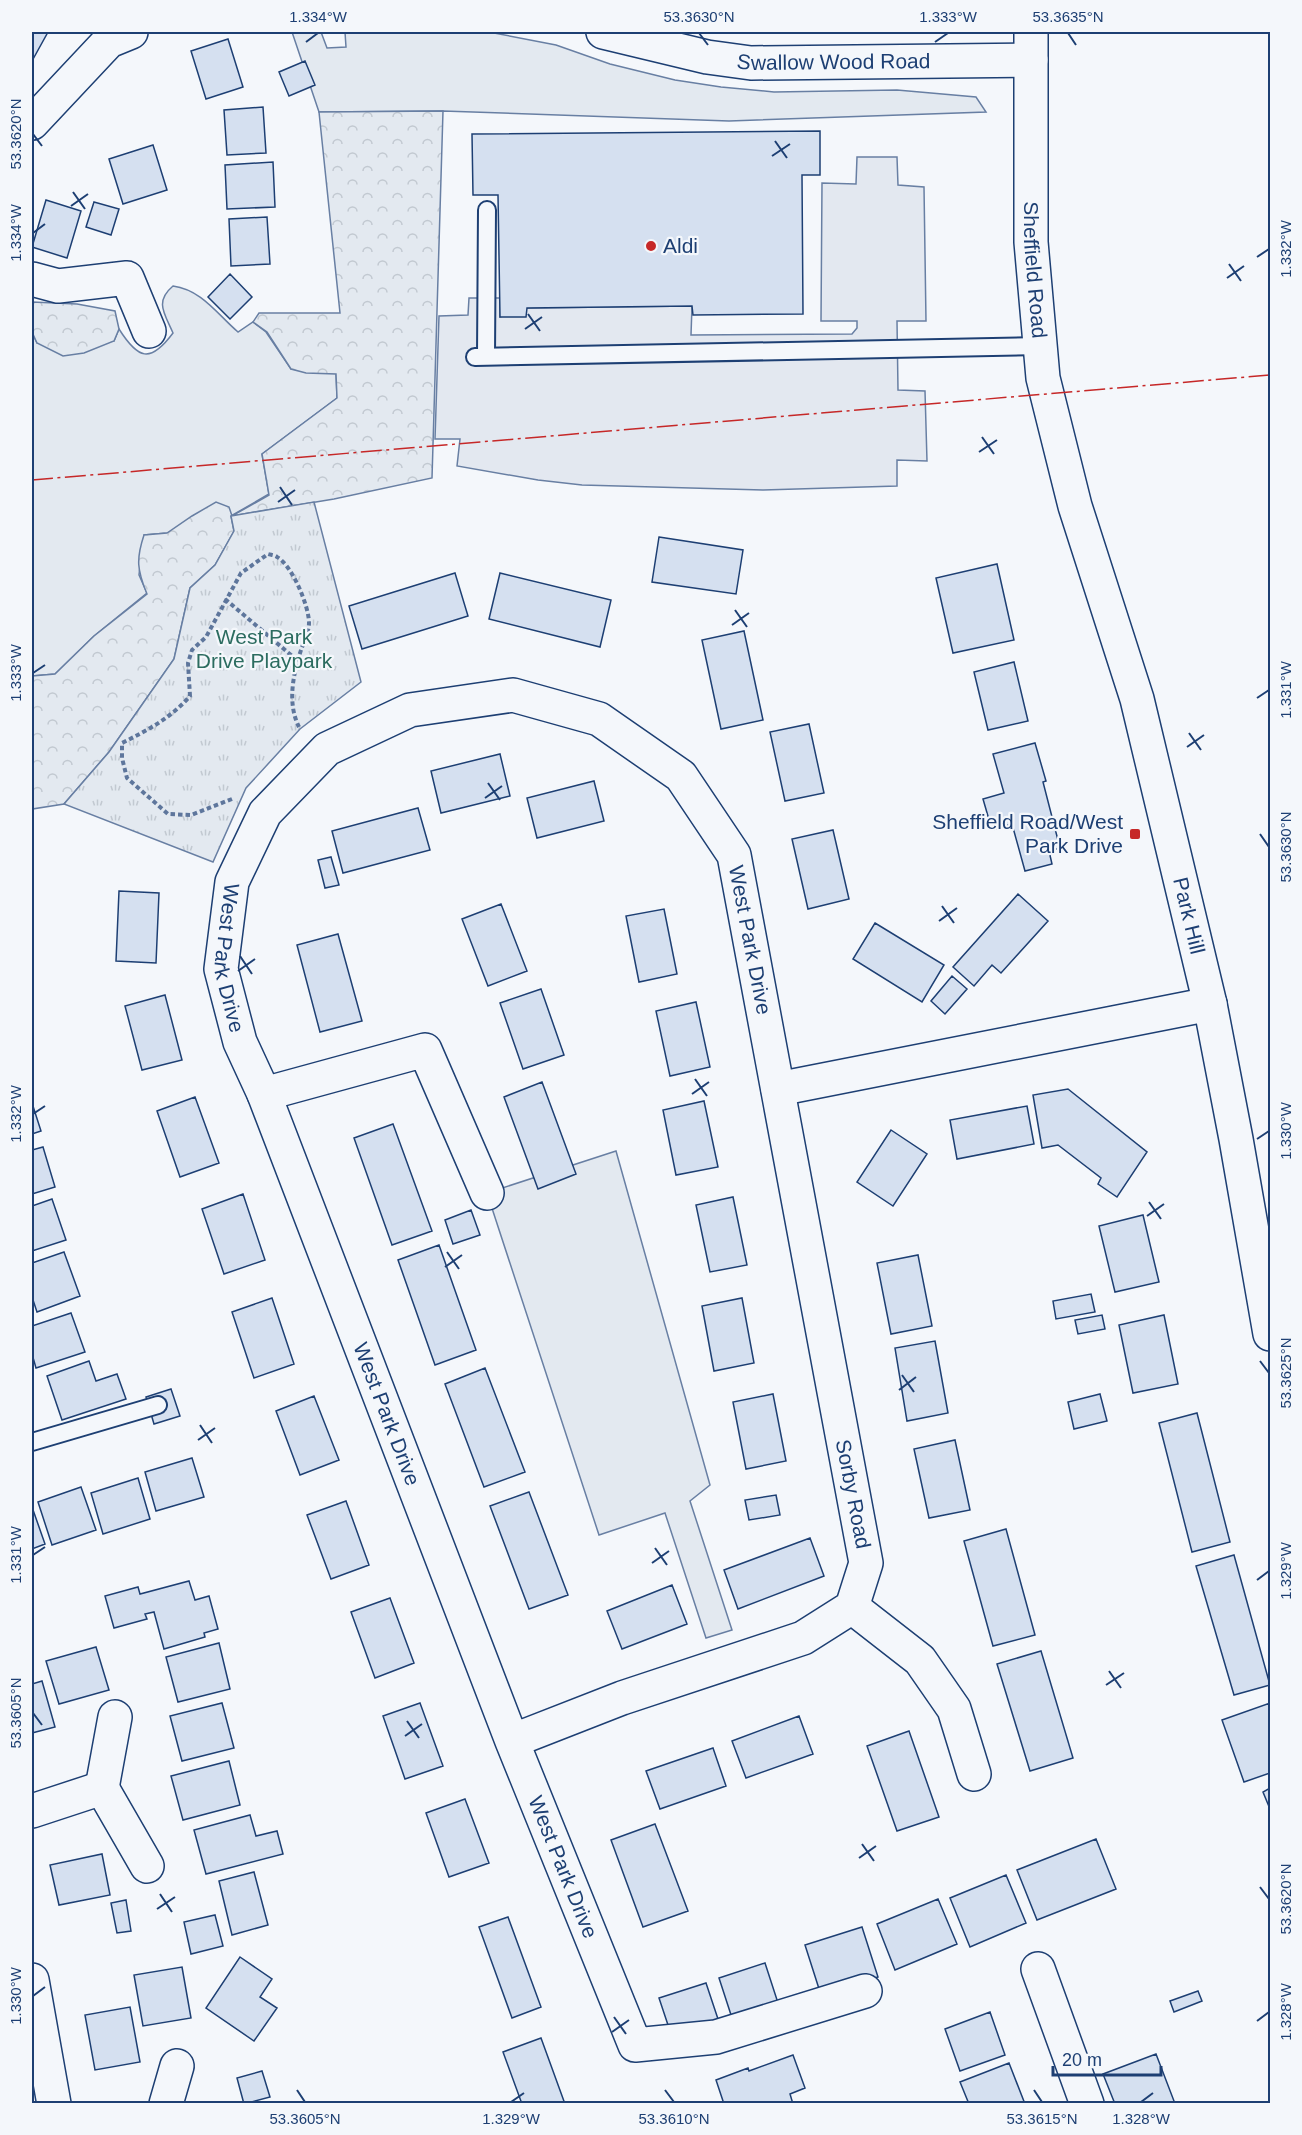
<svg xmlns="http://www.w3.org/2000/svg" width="1302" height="2135" viewBox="0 0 1302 2135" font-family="Arial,sans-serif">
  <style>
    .green { fill: #e3e9f0; stroke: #687fa3; stroke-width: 1.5 }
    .forest { fill: url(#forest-crowns); stroke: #687fa3; stroke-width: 1.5 }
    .park { fill: url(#park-tufts); stroke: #687fa3; stroke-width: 1.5 }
    .parking { fill: #e3e8f0; stroke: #687fa3; stroke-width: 1.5 }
    .building { fill: #d5e0f0; stroke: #1d3f73; stroke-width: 1.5 }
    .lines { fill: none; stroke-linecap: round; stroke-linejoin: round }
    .service-casing { stroke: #1d3f73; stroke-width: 20 }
    .minor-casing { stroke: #1d3f73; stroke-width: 36 }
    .tertiary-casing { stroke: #1d3f73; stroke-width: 36 }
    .path { stroke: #5e769c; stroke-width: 4; stroke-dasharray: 4.5 3; stroke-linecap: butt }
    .service { stroke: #f4f7fb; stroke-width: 16 }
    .minor { stroke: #f4f7fb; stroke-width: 33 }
    .tertiary { stroke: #f4f7fb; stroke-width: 33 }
    .power { stroke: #c62828; stroke-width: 1.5; stroke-dasharray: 21 4.5 3 4.5; stroke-linecap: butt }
    .ticks { fill: none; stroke: #1d3f73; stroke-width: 2 }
    .poi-dot { fill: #c62828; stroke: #f4f7fb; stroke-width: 2 }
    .labels { text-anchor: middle; stroke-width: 4.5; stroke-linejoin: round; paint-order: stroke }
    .street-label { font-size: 21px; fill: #1d3f73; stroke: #f4f7fb }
    .poi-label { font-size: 21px; fill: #1d3f73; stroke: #f4f7fb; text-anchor: start }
    .park-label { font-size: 21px; fill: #2c6c60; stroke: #f4f7fb }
    .neatline { fill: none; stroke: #1d3f73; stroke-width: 2 }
    .ticks-label { font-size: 15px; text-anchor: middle; fill: #1d3f73 }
  </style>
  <defs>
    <pattern id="forest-crowns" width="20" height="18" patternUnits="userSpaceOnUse" patternTransform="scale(1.5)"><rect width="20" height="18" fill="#e3e9f0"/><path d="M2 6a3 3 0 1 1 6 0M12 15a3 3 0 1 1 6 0" fill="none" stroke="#c2c9d1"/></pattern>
    <pattern id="park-tufts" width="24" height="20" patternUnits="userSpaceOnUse" patternTransform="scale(1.5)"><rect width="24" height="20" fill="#e3e9f0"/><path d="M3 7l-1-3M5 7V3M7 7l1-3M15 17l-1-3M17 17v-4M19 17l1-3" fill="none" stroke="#c2c9d1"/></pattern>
  </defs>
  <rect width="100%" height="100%" fill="#f4f7fb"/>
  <path class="green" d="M292,32H321L327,48L346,47L345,32L494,33L556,45L610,64L675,80L721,87L774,92L897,90L976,97L986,112L729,121L443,111L319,112Z
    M173,286C202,290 217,314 238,332L253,322L266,332L291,369L336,373L337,398L262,454L269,494L231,516L167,533L144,535L139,575L147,593L94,636L55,674L32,676V332L37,343L114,341L119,329C138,359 150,364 173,333C165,314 154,302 173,286Z
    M616,1151L710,1485L690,1501L732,1630L706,1638L665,1513L599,1535L487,1193Z"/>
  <path class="forest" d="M443,111L432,478L334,499L231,516L234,531L215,565L190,588L174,659L109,752L64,804L32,809V676L55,674L94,636L147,594C137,570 136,559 144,535L167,533L192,516L216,502L229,507L232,516L269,495L262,454L337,398L336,374L306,373L291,369L267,332L253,322L259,313H340L319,112Z
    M32,302L77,304L115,311L119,329L114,341L84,353L63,356L37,343L32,332Z"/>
  <path class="park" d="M314,502L361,682L300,729L246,788L213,862L64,804L109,752L174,659L190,588L215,565L234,531L231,516Z"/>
  <path class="parking" d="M857,157H897L898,185L924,187L926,321H897L898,390L925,391L927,461L897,460V486L763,490L582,485L538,480L457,466L460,439H435L439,316L468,315L469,298H500V317L527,308L692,306L691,335L852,334L857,328V321H821L822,183L856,184Z"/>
  <path class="building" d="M32,32H48L32,61Z
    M228,39L243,87L206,99L191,51Z
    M305,61L315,85L289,96L279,72Z
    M263,107L266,153L227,155L224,110Z
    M820,131V175H802L803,314L693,315L692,306L527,308L526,317H500L498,195H473L472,134Z
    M153,145L167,190L123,204L109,159Z
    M273,162L275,207L227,209L225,165Z
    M46,200L81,211L67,258L32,247Z
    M94,202L119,209L111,235L86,227Z
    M267,217L270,264L231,266L229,219Z
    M230,274L252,297L230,319L208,297Z
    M659,537L743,550L736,594L652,582Z
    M997,564L1014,640L953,653L936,578Z
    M455,573L468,616L362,649L349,606Z
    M500,573L611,600L600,647L489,619Z
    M744,631L763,720L721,729L702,640Z
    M1014,662L1028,721L988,730L974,672Z
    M809,724L824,793L785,801L770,732Z
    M1035,743L1046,781L1043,782L1060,848L1049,851L1052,864L1025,871L1012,824L992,830L983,799L1004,793L993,754Z
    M500,754L510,796L441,813L431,771Z
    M594,781L604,821L537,838L527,798Z
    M418,808L430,850L343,873L332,831Z
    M833,830L849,899L808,909L792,839Z
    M331,857L339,885L325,888L318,860Z
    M119,891L159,893L156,963L116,961Z
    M1018,894L1048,921L1001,973L992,965L974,986L953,967Z
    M501,904L527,971L488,986L462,919Z
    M664,909L677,974L639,982L626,916Z
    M875,923L944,965L922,1002L853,959Z
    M338,934L362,1021L320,1032L297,945Z
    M952,976L967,989L945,1014L931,1001Z
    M541,989L564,1055L523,1069L500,1003Z
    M165,995L182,1060L142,1070L125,1006Z
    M696,1002L710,1067L670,1076L656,1011Z
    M542,1082L576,1174L538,1189L504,1097Z
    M1068,1089L1147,1152L1117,1197L1098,1184L1101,1178L1058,1145L1042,1148L1033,1095Z
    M195,1097L219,1163L180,1177L157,1111Z
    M704,1101L718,1167L676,1175L663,1110Z
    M32,1103L41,1131L32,1134Z
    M1027,1106L1034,1144L957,1159L950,1120Z
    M393,1124L432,1231L392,1245L354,1138Z
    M891,1130L927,1154L893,1206L857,1182Z
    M43,1147L55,1187L32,1194V1150Z
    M243,1194L265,1260L224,1274L202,1209Z
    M733,1197L747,1265L710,1272L696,1205Z
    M52,1199L66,1240L32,1251V1206Z
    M471,1210L480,1235L453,1244L445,1220Z
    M1143,1215L1159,1282L1115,1292L1099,1226Z
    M439,1245L476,1350L435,1365L398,1260Z
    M64,1252L80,1296L37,1312L32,1297V1263Z
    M918,1255L932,1326L891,1334L877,1263Z
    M1091,1294L1095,1312L1056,1319L1053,1301Z
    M272,1298L294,1364L254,1378L232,1312Z
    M742,1298L754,1363L714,1371L702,1306Z
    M71,1313L85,1352L36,1368L32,1354V1326Z
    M1102,1315L1105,1329L1078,1334L1075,1320Z
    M1164,1315L1178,1384L1133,1393L1119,1325Z
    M935,1341L948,1413L907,1421L895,1348Z
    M89,1361L96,1381L117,1374L126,1399L62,1420L47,1376Z
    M485,1368L525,1472L484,1487L445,1384Z
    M171,1389L180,1416L154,1424L146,1397Z
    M773,1394L786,1461L746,1469L733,1402Z
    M1100,1394L1107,1421L1074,1429L1068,1402Z
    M314,1396L339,1460L300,1475L276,1411Z
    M1197,1413L1230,1542L1192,1552L1159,1423Z
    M955,1440L970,1510L929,1518L914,1449Z
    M192,1458L204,1497L156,1511L145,1472Z
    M138,1478L150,1519L103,1534L91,1493Z
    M81,1487L96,1530L52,1545L38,1502Z
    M529,1492L568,1595L529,1609L490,1506Z
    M776,1495L780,1515L749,1520L745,1500Z
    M346,1501L369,1565L331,1579L307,1515Z
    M32,1507L45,1544L32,1549Z
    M1006,1529L1035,1635L993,1646L964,1541Z
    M810,1538L824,1576L738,1609L724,1570Z
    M1234,1555L1270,1685L1234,1695L1196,1566Z
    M189,1581L195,1600L209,1596L218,1629L204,1633L205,1637L164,1649L154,1612L145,1614L147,1619L114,1628L105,1596L138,1587L140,1594Z
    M672,1585L687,1624L622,1649L607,1611Z
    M390,1598L414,1663L375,1678L351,1612Z
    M219,1643L230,1689L178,1702L166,1657Z
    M96,1647L109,1690L59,1704L46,1661Z
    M1041,1651L1073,1758L1030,1771L997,1664Z
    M42,1681L55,1727L32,1733V1684Z
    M222,1703L234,1748L182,1761L170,1716Z
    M420,1703L443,1766L405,1779L383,1716Z
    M1270,1703V1773L1244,1782L1222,1720Z
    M799,1716L813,1754L746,1778L732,1741Z
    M909,1731L939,1817L897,1831L867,1746Z
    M713,1748L726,1786L660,1809L646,1771Z
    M229,1761L240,1805L183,1820L171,1776Z
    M1270,1788V1809L1263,1792Z
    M465,1799L489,1863L449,1877L426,1813Z
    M250,1815L256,1836L277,1831L283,1854L206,1874L194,1830Z
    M655,1824L688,1911L643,1927L611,1840Z
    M1096,1839L1116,1889L1037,1920L1017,1870Z
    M102,1854L110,1895L59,1905L50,1865Z
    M254,1872L268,1925L232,1935L219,1881Z
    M1006,1875L1026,1923L970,1947L950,1898Z
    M938,1899L957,1944L895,1970L877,1924Z
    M126,1900L131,1931L117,1933L111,1903Z
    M215,1915L223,1946L191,1954L184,1922Z
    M508,1917L541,2007L512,2018L479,1927Z
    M862,1927L878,1977L821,1995L805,1945Z
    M240,1957L272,1979L260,1997L277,2008L254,2041L206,2008Z
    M765,1963L779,2006L733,2021L719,1978Z
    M182,1967L191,2018L143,2026L134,1975Z
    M706,1983L720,2025L673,2040L659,1998Z
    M1198,1991L1202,2001L1174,2012L1170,2001Z
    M130,2007L140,2062L95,2070L85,2015Z
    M990,2012L1005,2055L960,2071L945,2029Z
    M541,2038L565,2104H522L503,2052Z
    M1156,2054L1174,2101L1167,2104H1115L1103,2074Z
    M793,2055L805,2088L790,2094L793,2104H724L716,2080L748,2068L749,2071Z
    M1009,2063L1025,2104H969L960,2082Z
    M262,2071L270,2097L244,2104L237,2078Z"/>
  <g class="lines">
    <defs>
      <path id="service" d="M486,356L487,210
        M475,357L1040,346
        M32,1442L158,1405"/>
      <g id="minor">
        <path id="s1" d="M603,32L707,57L751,63L1031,60"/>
        <path d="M32,123L109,41L131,32"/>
        <path d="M32,279L58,286L127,278L149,331"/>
        <path d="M778,1089L1210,1004"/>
        <path d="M264,1094L425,1050L487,1193"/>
        <path d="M852,1607L920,1660L954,1709L974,1774"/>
        <path id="s2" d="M512,1741L622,1698L803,1638L852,1607L866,1563L734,855L681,776L599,719L513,695L410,710L327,749L265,813L232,882L221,969L240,1042L264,1094L512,1741L635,2045L716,2037L865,1991"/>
        <path d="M102,1788L115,1717"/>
        <path d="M32,1811L102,1788L147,1866"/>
        <path d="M1038,1969L1087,2104"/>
        <path d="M32,1980L54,2104"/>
        <path d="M166,2104L177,2066"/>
      </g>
      <g id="tertiary">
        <path id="s3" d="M1031,32V242L1043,378L1075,506L1137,699L1210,1004L1236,1139L1270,1334"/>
      </g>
    </defs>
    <use href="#service" class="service-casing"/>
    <use href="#minor" class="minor-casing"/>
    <use href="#tertiary" class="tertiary-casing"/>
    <path class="path" d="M225,599L298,661
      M232,799L191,815L168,814L127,778L122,758V743C148,730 171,718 190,696L188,663L192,650L206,637L241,573L268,554C271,555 275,555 277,557C292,565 309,606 309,623C309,631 304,642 301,650C293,675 287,703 299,727"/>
    <use href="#service" class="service"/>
    <use href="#minor" class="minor"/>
    <use href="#tertiary" class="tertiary"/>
    <path class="power" d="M32,480L1270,375"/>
  </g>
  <path class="ticks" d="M699,33L708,45M1068,33L1076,45M306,42L318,33M935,42L948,33M33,134L42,146M775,141L787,158M772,156L790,144M73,192L85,209M71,206L88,194M33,233L45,224M1257,257L1269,249M1229,264L1241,281M1227,278L1244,266M528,314L540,331M525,329L542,317M982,437L994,454M979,452L997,440M280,487L292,505M278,502L295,490M735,610L747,627M732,625L749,613M33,673L45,665M1257,698L1269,690M1189,733L1201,750M1187,747L1204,735M488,783L500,800M485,798L502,786M1260,834L1269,847M942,906L954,923M939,921L957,908M240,956L252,974M238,971L255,959M695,1079L707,1096M692,1094L709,1082M33,1114L45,1106M1257,1139L1269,1131M1149,1202L1161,1219M1147,1216L1164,1204M447,1252L459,1269M445,1267L462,1255M1260,1361L1269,1373M902,1375L914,1392M899,1390L916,1377M200,1425L212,1443M198,1440L215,1428M655,1548L667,1565M33,1555L45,1547M652,1563L669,1551M1257,1580L1269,1571M1109,1671L1121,1688M1106,1685L1124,1673M33,1713L42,1725M407,1721L419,1738M405,1736L422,1724M862,1844L874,1861M859,1858L876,1846M1260,1887L1269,1899M160,1894L172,1912M157,1909L175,1897M33,1996L45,1987M614,2017L626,2034M1257,2021L1269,2012M612,2032L629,2020M297,2090L305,2102M665,2090L674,2102M1034,2090L1042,2102M511,2102L524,2093M1141,2102L1153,2093"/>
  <g class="poi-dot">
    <circle cx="651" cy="246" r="6"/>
    <rect x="1129" y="828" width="12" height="12" rx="3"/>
  </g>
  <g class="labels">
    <g class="street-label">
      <text dy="7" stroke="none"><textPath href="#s1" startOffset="234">Swallow Wood Road</textPath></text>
      <text dy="7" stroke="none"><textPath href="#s3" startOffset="238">Sheffield Road</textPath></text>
      <text dy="7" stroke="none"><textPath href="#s3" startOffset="904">Park Hill</textPath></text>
      <text transform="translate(750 940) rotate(79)" y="7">West Park Drive</text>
      <text dy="7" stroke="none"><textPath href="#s2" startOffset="1856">West Park Drive</textPath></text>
      <text dy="7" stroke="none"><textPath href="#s2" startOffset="2342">West Park Drive</textPath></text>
      <text transform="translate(853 1494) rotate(79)" y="7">Sorby Road</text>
      <text dy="7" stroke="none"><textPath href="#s2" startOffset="2828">West Park Drive</textPath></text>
    </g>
    <g class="poi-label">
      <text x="663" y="253">Aldi</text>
      <text x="1123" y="829" text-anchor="end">Sheffield Road/West<tspan x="1123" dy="24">Park Drive</tspan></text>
    </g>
    <g class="park-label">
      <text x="264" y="644">West Park<tspan x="264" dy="24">Drive Playpark</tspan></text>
    </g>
  </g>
  <rect width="1302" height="2135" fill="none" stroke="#f4f7fb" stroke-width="66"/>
  <path d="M1053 2066v9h108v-9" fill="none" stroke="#1d3f73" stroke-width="3"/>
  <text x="1062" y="2066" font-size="18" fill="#1d3f73" stroke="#f4f7fb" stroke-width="4.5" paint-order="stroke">20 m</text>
  <rect x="33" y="33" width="1236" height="2069" class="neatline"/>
  <g class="ticks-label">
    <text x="318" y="22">1.334°W</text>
    <text x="699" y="22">53.3630°N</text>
    <text x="948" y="22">1.333°W</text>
    <text x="1068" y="22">53.3635°N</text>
    <text transform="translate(16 134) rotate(-90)" y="5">53.3620°N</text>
    <text transform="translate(16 233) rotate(-90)" y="5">1.334°W</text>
    <text transform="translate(1286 249) rotate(-90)" y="5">1.332°W</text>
    <text transform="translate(16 673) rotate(-90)" y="5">1.333°W</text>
    <text transform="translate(1286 690) rotate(-90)" y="5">1.331°W</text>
    <text transform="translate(1286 847) rotate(-90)" y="5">53.3630°N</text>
    <text transform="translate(16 1114) rotate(-90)" y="5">1.332°W</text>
    <text transform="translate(1286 1131) rotate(-90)" y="5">1.330°W</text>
    <text transform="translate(1286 1373) rotate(-90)" y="5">53.3625°N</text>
    <text transform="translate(16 1555) rotate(-90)" y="5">1.331°W</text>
    <text transform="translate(1286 1571) rotate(-90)" y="5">1.329°W</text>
    <text transform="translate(16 1713) rotate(-90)" y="5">53.3605°N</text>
    <text transform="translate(1286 1899) rotate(-90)" y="5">53.3620°N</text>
    <text transform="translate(16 1996) rotate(-90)" y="5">1.330°W</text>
    <text transform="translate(1286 2012) rotate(-90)" y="5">1.328°W</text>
    <text x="305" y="2124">53.3605°N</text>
    <text x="511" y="2124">1.329°W</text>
    <text x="674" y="2124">53.3610°N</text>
    <text x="1042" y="2124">53.3615°N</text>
    <text x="1141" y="2124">1.328°W</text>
  </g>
</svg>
